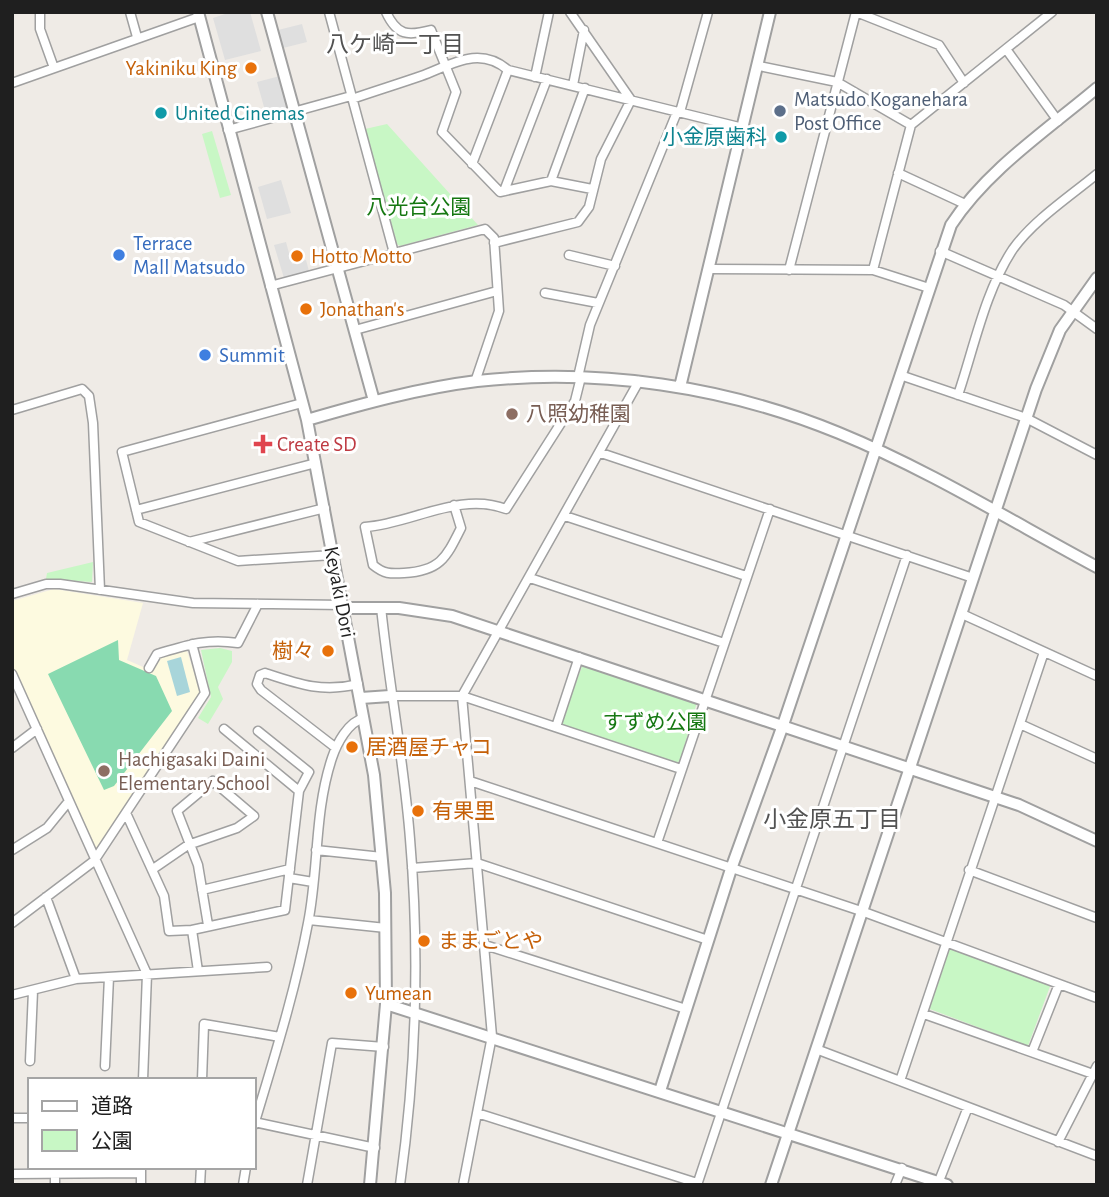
<svg xmlns="http://www.w3.org/2000/svg" width="1109" height="1197" viewBox="0 0 1109 1197" font-family="'Alegreya Sans','Noto Sans JP',sans-serif">
  <style>
    .education { fill: #fdfae0 }
    .park { fill: #c8f7c5 }
    .pitch { fill: #88dab0 }
    .parking { fill: #dfdfdf }
    .water { fill: #a8d5da }
    .lines { fill: none; stroke-linecap: round; stroke-linejoin: round }
    .minor-casing { stroke: #a0a0a0; stroke-width: 11 }
    .tertiary-casing { stroke: #a0a0a0; stroke-width: 14 }
    .minor { stroke: #fff; stroke-width: 8 }
    .tertiary { stroke: #fff; stroke-width: 10 }
    .food-dot { fill: #e8710a; stroke: #fff; stroke-width: 2.5 }
    .service-dot { fill: #5c6f8a; stroke: #fff; stroke-width: 2.5 }
    .culture-dot { fill: #0f9aa8; stroke: #fff; stroke-width: 2.5 }
    .shop-dot { fill: #3f7fe0; stroke: #fff; stroke-width: 2.5 }
    .education-dot { fill: #8d6e63; stroke: #fff; stroke-width: 2.5 }
    .health-dot { fill: #e0444e; stroke: #fff; stroke-width: 2.5 }
    .labels { text-anchor: middle; stroke-width: 6; stroke-linejoin: round; paint-order: stroke }
    .food-label { font-size: 21px; fill: #c56008; stroke: #fff; text-anchor: start }
    .service-label { font-size: 21px; fill: #4e5e75; stroke: #fff; text-anchor: start }
    .culture-label { font-size: 21px; fill: #0d838f; stroke: #fff; text-anchor: start }
    .park-label { font-size: 21px; fill: #167812; stroke: #fff }
    .shop-label { font-size: 21px; fill: #366cbe; stroke: #fff; text-anchor: start }
    .education-label { font-size: 21px; fill: #785e54; stroke: #fff; text-anchor: start }
    .health-label { font-size: 21px; fill: #be3a42; stroke: #fff; text-anchor: start }
    .street-label { font-size: 21px; fill: #1f1f1f; stroke: #fff }
    .neighbourhood-label { font-size: 23px; fill: #525252; stroke: #fff }
  </style>
  <rect width="100%" height="100%" fill="#efebe6"/>
  <path class="education" d="M54,589L143,603L127,660L150,670L158,656L186,648L201,694L98,847L93,848L12,666V601Z"/>
  <path class="park" d="M387,124L478,225L400,246L397,244L365,129Z
    M212,131L231,195L220,198L202,134Z
    M93,562L92,582L46,579L47,573Z
    M220,648L232,651V662L218,687L223,699L208,724L198,718L211,697L201,650Z
    M583,664L697,702L680,761L675,763L563,725L561,721Z
    M948,944L1052,981L1028,1046L927,1008Z"/>
  <path class="pitch" d="M118,640L119,660L156,676L172,711L114,786L104,790L48,674Z"/>
  <path class="parking" d="M231,12H250L261,51L225,60L213,18Z
    M302,24L307,42L283,48L278,30Z
    M280,76L288,108L266,114L257,82Z
    M281,180L291,213L267,219L258,187Z
    M286,242L292,264L306,260L309,271L284,278L274,245Z"/>
  <path class="water" d="M181,657L190,692L177,696L167,661Z"/>
  <g class="lines">
    <defs>
      <path id="minor" d="M40,12V29L54,68
        M130,12L137,37
        M329,12L394,253
        M386,12C397,36 408,36 431,30L456,92L442,132L500,192L551,181L592,189
        M856,12L939,45L964,83
        M1006,49L1058,121
        M759,66L837,82L911,125L873,270
        M535,77L549,12
        M12,83L199,17
        M573,85L584,30
        M352,99C375,91 398,84 421,76C451,65 479,45 508,70L743,128
        M680,112L708,12
        M911,125L1052,12
        M228,130L351,96
        M472,164L508,70
        M898,173L965,204
        M551,181L585,88
        M504,191L547,79
        M494,243L578,222L589,207L601,159L631,100L570,12
        M940,251L1064,305L1097,329
        M569,255L615,266
        M709,269L873,270L929,288
        M789,270L856,12
        M270,286L485,229L494,238L499,311L475,382
        M545,293L598,303
        M355,330L497,291
        M900,375L1026,418L1097,455
        M578,377L590,325L677,112
        M958,395C974,348 985,291 1013,249C1034,220 1069,197 1097,174
        M302,403L122,452L139,522L238,561L333,555
        M12,410L82,389L89,396L93,423L100,590
        M601,453L973,578
        M454,505L461,528C446,558 440,571 404,573C390,574 384,574 373,565L365,527C411,524 460,491 506,509L575,401L581,377
        M136,510L316,463
        M565,516L746,576
        M189,542L325,508
        M530,578L724,643
        M12,594L46,584H60L193,603L343,605
        M381,607C389,685 404,761 410,839C420,955 416,1070 400,1185
        M962,614L1097,676
        M149,668L157,654C187,645 207,638 238,643L258,604
        M12,674L147,974L143,1080
        M390,696H462L681,769
        M1020,724L1097,759
        M556,727L579,657
        M224,729L299,791
        M12,748L37,729
        M336,748L261,690L257,684L260,675L265,673C298,684 323,693 358,684
        M470,781L864,912L1097,998
        M126,813L164,896L169,931L192,930L198,971
        M657,843L770,509
        M12,850L47,828L69,801
        M316,850L382,857
        M412,868L477,863L708,940
        M153,869L188,845L237,828L254,816L213,781L177,811L198,865L208,925
        M969,870L1097,918
        M289,878L313,882
        M202,890L290,869
        M46,897L76,979
        M309,920L386,928
        M12,923L94,861L205,693L192,644
        M192,930L285,910L299,791L309,772L258,731
        M485,945L686,1009
        M12,995L76,979L267,967
        M924,1014L1093,1074
        M816,1049L1097,1156
        M1032,1052L1059,984
        M30,1061L33,991
        M105,1066L109,977
        M202,1080L204,1024L280,1037
        M900,1081L1044,652
        M477,1113L697,1183
        M12,1118H30
        M254,1122L375,1148
        M254,1125C274,1058 295,992 308,923C319,868 314,812 332,758C337,743 348,722 364,718
        M1058,1142L1097,1066
        M12,1174L141,1173
        M55,1174V1185
        M939,1181L968,1107
        M141,1185V1167
        M200,1185L201,1167
        M243,1185L246,1167
        M307,1185L332,1043L384,1047
        M463,1185L492,1036L462,696L639,381
        M697,1185L907,555
        M895,1185L902,1168"/>
      <path id="tertiary" d="M198,12L307,420L374,775L385,893L386,1004L370,1185
        M267,12L374,401
        M680,387L770,12
        M307,420C362,404 420,388 477,381C600,368 725,386 839,433C927,469 1013,522 1097,567
        M343,608H399L452,616L1019,805L1097,841
        M361,698L390,696
        M386,1004L947,1185
        M660,1091L731,869L783,725L951,225C987,170 1047,130 1097,88
        M771,1185L1036,389L1060,330L1097,278"/>
    </defs>
    <use href="#minor" class="minor-casing"/>
    <use href="#tertiary" class="tertiary-casing"/>
    <use href="#minor" class="minor"/>
    <use href="#tertiary" class="tertiary"/>
  </g>
  <g class="food-dot">
    <circle cx="251" cy="68" r="7"/>
    <circle cx="297" cy="256" r="7"/>
    <circle cx="306" cy="309" r="7"/>
    <circle cx="328" cy="651" r="7"/>
    <circle cx="352" cy="747" r="7"/>
    <circle cx="418" cy="811" r="7"/>
    <circle cx="424" cy="941" r="7"/>
    <circle cx="351" cy="993" r="7"/>
  </g>
  <circle class="service-dot" cx="780" cy="111" r="7"/>
  <g class="culture-dot">
    <circle cx="161" cy="113" r="7"/>
    <circle cx="781" cy="137" r="7"/>
  </g>
  <g class="shop-dot">
    <circle cx="119" cy="255" r="7"/>
    <circle cx="205" cy="355" r="7"/>
  </g>
  <g class="education-dot">
    <circle cx="512" cy="414" r="7"/>
    <circle cx="104" cy="771" r="7"/>
  </g>
  <path class="health-dot" d="M259.5 433.5h7v7h7v7h-7v7h-7v-7h-7v-7h7z"/>
  <g class="labels">
    <g class="food-label">
      <text x="237" y="75" text-anchor="end">Yakiniku King</text>
      <text x="311" y="263">Hotto Motto</text>
      <text x="320" y="316">Jonathan's</text>
      <text x="314" y="658" text-anchor="end">樹々</text>
      <text x="366" y="754">居酒屋チャコ</text>
      <text x="432" y="818">有果里</text>
      <text x="438" y="948">ままごとや</text>
      <text x="365" y="1000">Yumean</text>
    </g>
    <g class="service-label">
      <text x="794" y="106">Matsudo Koganehara<tspan x="794" dy="24">Post Office</tspan></text>
    </g>
    <g class="culture-label">
      <text x="175" y="120">United Cinemas</text>
      <text x="767" y="144" text-anchor="end">小金原歯科</text>
    </g>
    <g class="park-label">
      <text x="419" y="214">八光台公園</text>
      <text x="655" y="729">すずめ公園</text>
    </g>
    <g class="shop-label">
      <text x="133" y="250">Terrace<tspan x="133" dy="24">Mall Matsudo</tspan></text>
      <text x="219" y="362">Summit</text>
    </g>
    <g class="education-label">
      <text x="526" y="421">八照幼稚園</text>
      <text x="118" y="766">Hachigasaki Daini<tspan x="118" dy="24">Elementary School</tspan></text>
    </g>
    <g class="health-label">
      <text x="277" y="451">Create SD</text>
    </g>
    <g class="street-label">
      <text transform="translate(340 592) rotate(79)" y="7">Keyaki Dori</text>
    </g>
    <g class="neighbourhood-label">
      <text x="395" y="52">八ケ崎一丁目</text>
      <text x="832" y="827">小金原五丁目</text>
    </g>
  </g>
  <rect width="1109" height="1197" fill="none" stroke="#1f1f1f" stroke-width="28"/>
  <rect x="28" y="1078" width="228" height="91" fill="#ffffff" stroke="#a5a5a5" stroke-width="2"/>
  <rect x="42" y="1101" width="35" height="10" fill="#ffffff" stroke="#a5a5a5" stroke-width="2"/>
  <text x="91" y="1113" font-size="21" fill="#1f1f1f">道路</text>
  <rect x="42" y="1130" width="35" height="21" fill="#c8f7c5" stroke="#a5a5a5" stroke-width="2"/>
  <text x="91" y="1148" font-size="21" fill="#1f1f1f">公園</text>
</svg>
